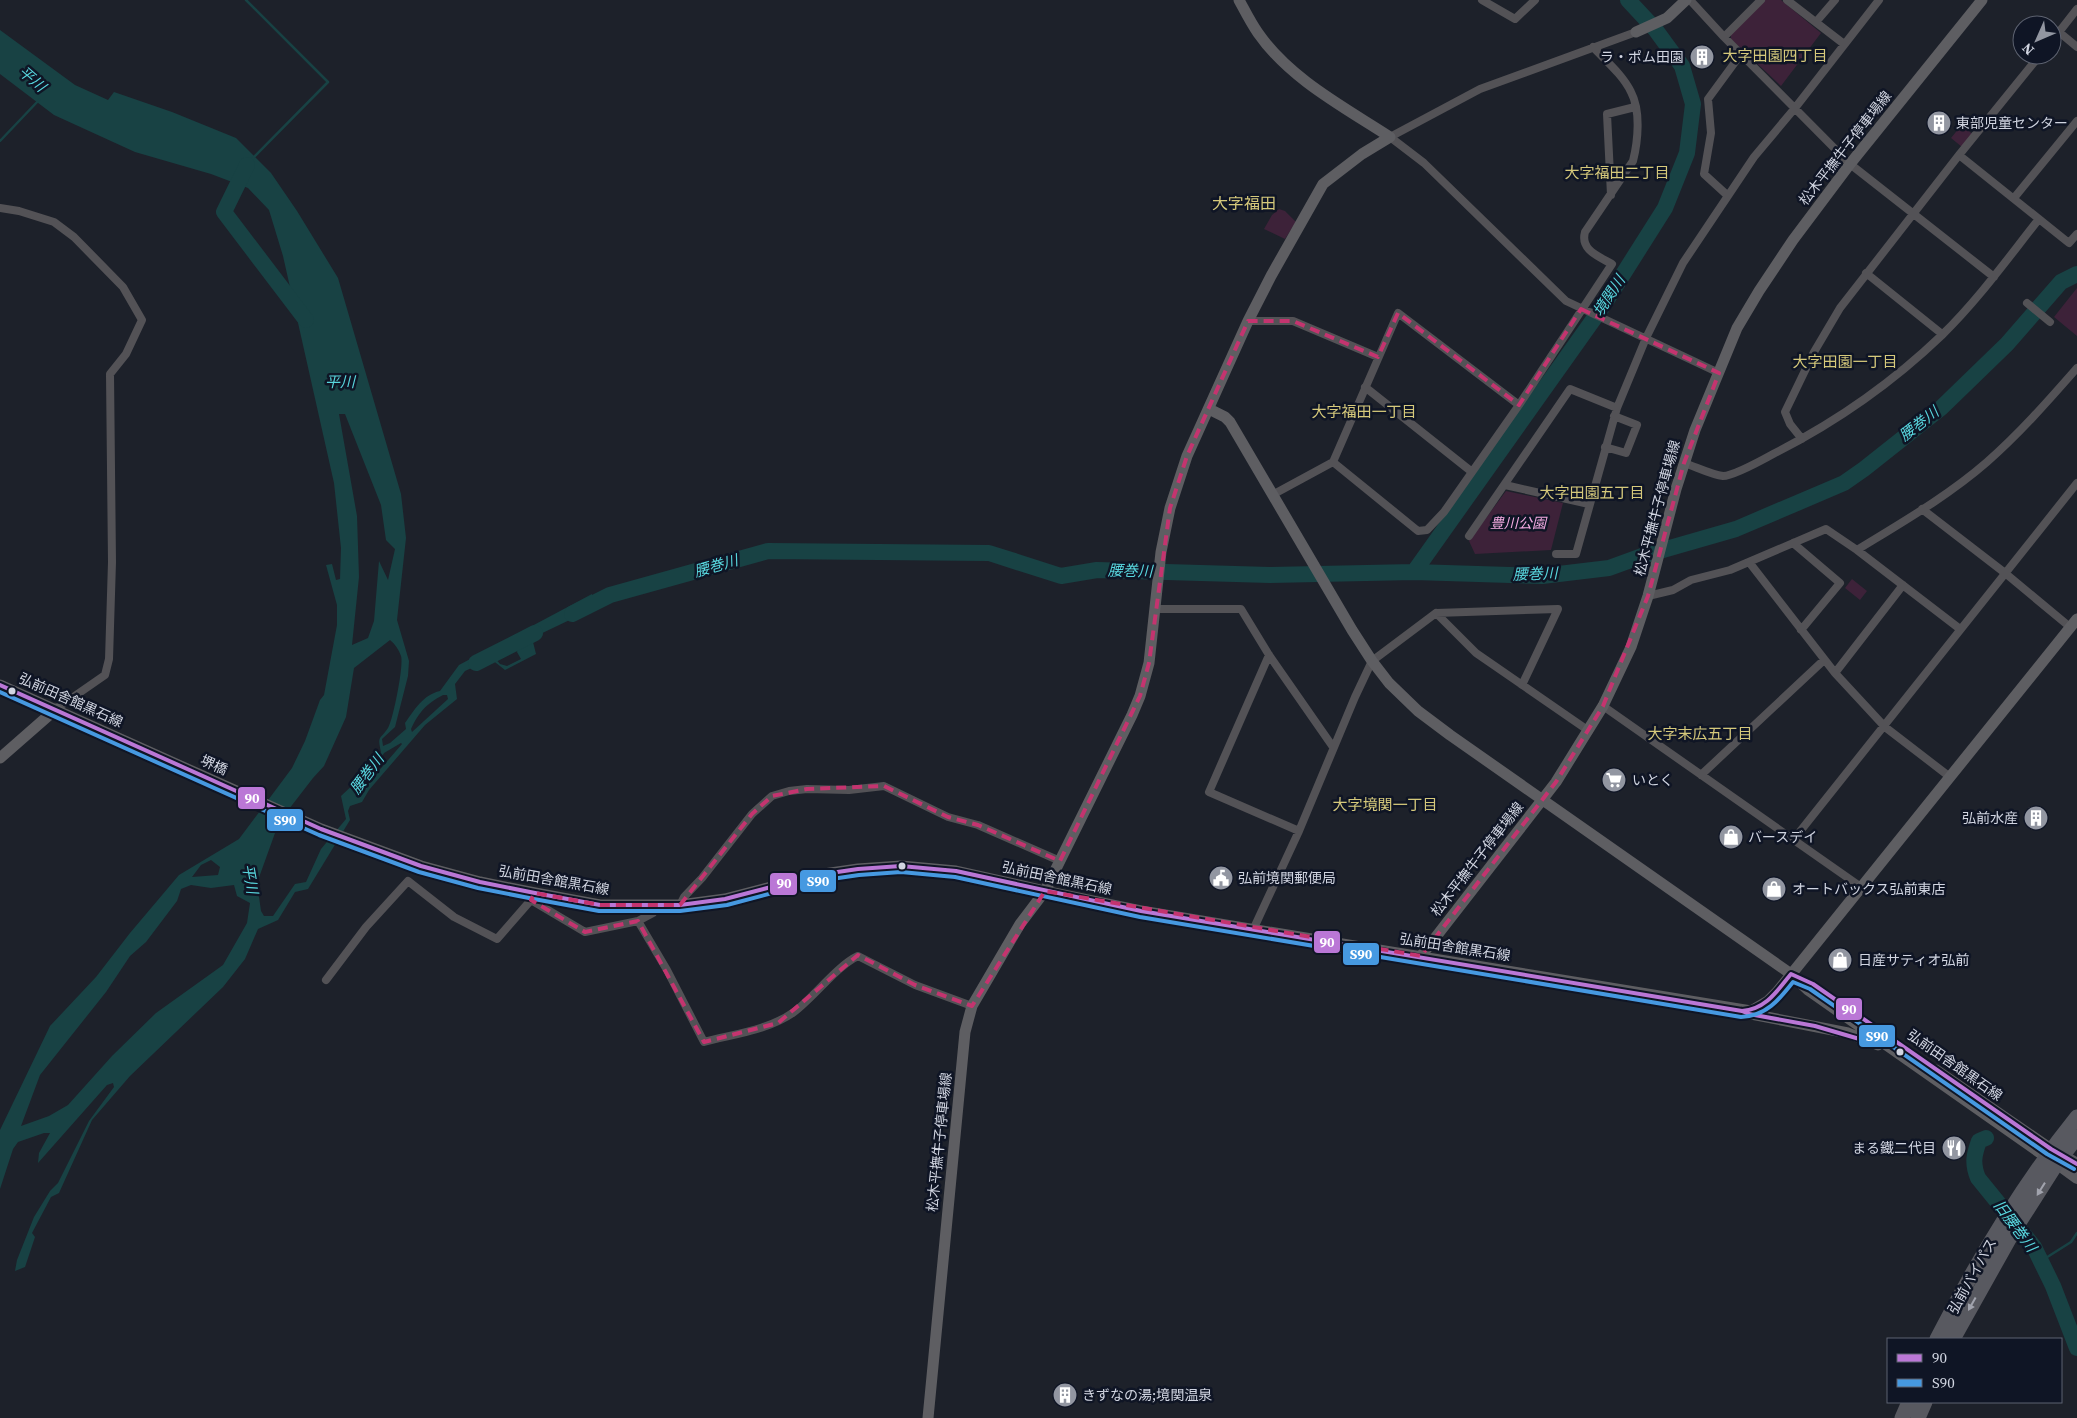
<svg xmlns="http://www.w3.org/2000/svg" width="2077" height="1418" viewBox="0 0 2077 1418" font-family="'Source Serif 4','Noto Sans JP',serif">
  <style>
    .green { fill: #3d2239 }
    .water { fill: #184244; fill-rule: evenodd }
    .lines { fill: none; stroke-linecap: round; stroke-linejoin: round }
    .stream { stroke: #184244; stroke-width: 2.5 }
    .river { stroke: #184244; stroke-width: 16 }
    .street { stroke: #535256; stroke-width: 8 }
    .secondary { stroke: #5e5e62; stroke-width: 11 }
    .primary { stroke: #5c5c61; stroke-width: 12 }
    .highway { stroke: #585960; stroke-width: 15 }
    .bus-1-casing { stroke: #0f1525; stroke-width: 8 }
    .bus-2-casing { stroke: #0f1525; stroke-width: 8 }
    .bus-1 { stroke: #ba77d6; stroke-width: 4 }
    .bus-2 { stroke: #4699e1; stroke-width: 4 }
    .oneway { fill: #a1a3ad }
    .marked { fill: none; stroke: #c4346f; stroke-width: 4; stroke-dasharray: 10 6; stroke-linejoin: round }
    .bus-dot { fill: #d1d5e1; stroke: #0f1525; stroke-width: 2 }
    .labels { text-anchor: middle; stroke-width: 5; stroke-linejoin: round; paint-order: stroke }
    .poi-label { font-size: 14px; fill: #d1d5e1; stroke: #0f1525; text-anchor: start }
    .street-label { font-size: 14px; fill: #d1d5e1; stroke: #0f1525 }
    .park-label { font-size: 14px; font-style: italic; fill: #f4abe2; stroke: #0f1525 }
    .neighbourhood-label { font-size: 15px; fill: #d6c97b; stroke: #0f1525 }
    .water-label { font-size: 15px; font-style: italic; fill: #58d6de; stroke: #0f1525 }
    .quarter-label { font-size: 16px; fill: #d6c97b; stroke: #0f1525 }
    .line-badge { stroke: #0f1525; stroke-width: 2 }
    .badge-label { font-size: 14px; text-anchor: middle; font-weight: bold; fill: #fff }
  </style>
  <rect width="100%" height="100%" fill="#1d212a"/>
  <path class="green" d="M1764,0H1781L1821,33L1781,86L1731,39V34Z
    M1968,117L1972,121L1966,128L1972,134L1962,147L1951,138Z
    M1279,209L1285,211L1296,222L1285,239L1264,229L1272,215Z
    M2077,288V336L2054,317Z
    M1506,491L1563,503L1551,550L1475,554L1469,541Z
    M1852,579L1867,591L1860,600L1845,588Z"/>
  <path class="water" d="M0,30L75,85L108,100L114,92L172,112L236,138L271,173L297,211L338,278L401,494L406,538L397,620L409,661L408,676L395,727L382,739L383,746L390,743L406,729L405,723C415,709 423,695 440,691L459,665L592,594V613L580,615L532,638L536,654L505,670L491,659L465,671L455,684L457,699L425,725L369,790L362,802L350,806L348,811L350,820L308,889L295,892L278,920L258,929L245,959L223,987L130,1076L92,1120L59,1193L51,1197L32,1233L35,1237L25,1267L15,1271L17,1260L34,1217L50,1191L58,1183L89,1121L114,1087L113,1083L107,1085L38,1163L39,1153L50,1133H44L18,1142L13,1149L0,1189V1130L50,1026L96,977L130,933L179,875L239,839L292,768L305,741L320,700L324,695L337,625V605L326,565L332,564L336,580L340,579L341,548L334,483L283,256L269,210L248,188L211,174L135,152L54,115L0,74ZM339,414H345L381,505L386,540L395,549L388,580L379,561L374,621L368,638L352,645L359,577L357,516ZM390,640C395,644 399,650 401,656C404,665 393,720 388,728C380,740 377,735 381,752L357,781L341,796L346,819L321,849L306,882L295,884L273,916H264L261,911L257,883L279,822L313,778L324,766L346,717L354,668ZM513,641L519,644L517,652L521,659L507,666L500,664L494,657L496,650ZM443,695H447L448,699L412,732L411,729C419,712 426,704 443,695ZM401,743L402,744L357,796L362,784L377,766L384,753ZM211,860L220,867L218,875L192,877L201,865ZM191,885L211,888L234,885L237,896L250,903L247,923L223,965L156,1013L112,1056L68,1105L49,1116L21,1126L40,1075L106,992L130,956L146,942L177,901L181,889Z"/>
  <g class="lines">
    <path class="stream" d="M246,0L328,82L252,159
      M0,141L39,100
      M2041,1261L2071,1242L2077,1233"/>
    <path class="river" d="M247,165L224,212L306,320
      M1414,572L1603,306L1665,208L1687,153L1693,104L1682,66L1655,29L1628,0
      M572,614L610,595L768,551L989,553L1061,576L1097,570L1270,575L1414,572L1542,576L1609,568L1642,556L1736,529L1844,483L1864,469L1941,408L2007,344L2061,282L2077,274
      M476,663L535,633
      M1986,1138L1979,1141C1974,1155 1972,1163 1978,1178L2034,1247L2053,1286L2077,1348"/>
    <path class="street" d="M1482,0L1515,19L1535,0
      M1690,0L1724,37L1850,164L1994,277
      M1787,0L1844,44
      M1816,22L1835,0
      M1636,32L1480,89L1390,137L1424,163L1566,301L1719,373
      M2059,32L2077,47
      M1724,37L1761,0
      M2052,41L2077,9
      M1959,155L2069,243L2077,234
      M1611,195L1607,114L1635,107
      M1727,195L1704,174L1711,133L1708,99L1741,54
      M2014,198L2077,121
      M0,208L19,211L54,222L74,237L123,287L142,320L126,354L110,374L112,562L109,659L105,675L56,709
      M1866,273L1942,334
      M2027,303L2050,322
      M1248,321H1293L1378,357
      M1365,387L1472,472
      M1519,405L1612,264C1598,256 1580,250 1585,232L1633,161C1638,141 1641,111 1631,92C1623,75 1606,61 1593,47
      M1802,439L1790,424L1785,412L1814,352L1840,308L1959,155L2040,55
      M1605,447L1626,453L1637,425L1614,416
      M1684,463C1694,466 1712,475 1723,476C1733,476 1766,458 1775,453C1836,422 1893,382 1942,335C1978,300 2008,258 2039,219
      M1505,485L1589,504
      M1274,494L1333,462L1398,313L1519,405L1444,512L1427,530L1418,531L1333,462
      M1922,509L2005,573L2070,627
      M1469,536L1570,389L1617,408
      M1793,543L1840,583L1801,630
      M1857,550C1901,523 1948,496 1987,462C2020,433 2048,401 2077,368
      M1556,554H1576L1617,408L1646,338L1683,263L1754,157L1795,108L1879,0
      M1749,562L1835,673L1885,727L1950,777
      M1648,596L1673,590L1691,580L1730,570L1826,529L1857,550L1960,629
      M1155,609H1241L1269,655L1333,747
      M1436,613L1476,653L1589,731
      M1269,655L1209,792L1299,831
      M1835,673L1903,585
      M1603,706L1861,887
      M1701,775L1824,660
      M1794,839L2077,483
      M531,900L585,932L638,921
      M680,905L684,897L702,878L752,814L772,796L789,791L807,789L849,790L884,786L948,817L978,825L1060,861
      M657,906L653,913L638,921L667,970L704,1042C734,1034 769,1030 794,1012C813,998 838,965 858,956L915,985L972,1006
      M1253,930L1299,831L1355,697L1372,661L1436,613L1558,609L1522,685
      M326,980L366,927L408,881L454,917L497,939L531,900L535,893"/>
    <path class="secondary" d="M1636,32L1667,18L1686,0
      M1209,409L1225,417L1230,422L1352,630L1372,661L1389,683L1418,711L1450,735L1791,974L1808,990L2046,1157
      M0,685L321,829L421,866L480,882L535,893L600,905H680L725,899L817,875L858,869L901,866L956,871L1045,891L1141,911L1751,1011L1768,1001L1777,992L2077,619
      M0,758L56,709
      M1421,956L1556,782L1603,706L1631,647L1648,596L1676,489L1695,430L1737,328L1759,291L1793,240L1850,164L1982,0
      M1746,1013L1848,1033L1878,1045
      M1936,1070L2051,1149
      M928,1418L965,1032L972,1006L1020,924L1045,891L1132,715L1140,696L1149,663L1161,552L1170,508L1187,456L1248,321L1271,276L1323,184L1362,154L1390,137C1344,107 1290,79 1258,33C1251,23 1245,11 1239,0"/>
    <path class="primary" d="M2055,1151L2077,1164
      M2051,1159L2077,1178"/>
    <path class="highway" d="M1937,1339C1977,1261 2022,1185 2077,1117
      M1953,1339L2013,1232L2057,1163L2077,1137
      M1902,1418L1909,1402
      M1918,1418L1925,1402"/>
    <defs>
      <path id="bus-1" d="M0,685L321,829L421,866L480,882L535,893L600,905H680L725,899L817,875L858,869L901,866L956,871L1141,911L1742,1011C1766,1009 1777,991 1791,974L1813,984L2051,1149L2077,1164
        M1742,1011L1749,1014L1815,1026L1880,1045"/>
      <path id="bus-2" d="M0,692L319,835L419,872L478,888L534,899L599,911H680L727,905L818,881L859,875L901,872L955,877L1140,917L1741,1017C1766,1016 1779,1000 1793,982L1810,989L2047,1154L2074,1169"/>
    </defs>
    <use href="#bus-1" class="bus-1-casing"/>
    <use href="#bus-2" class="bus-2-casing"/>
    <use href="#bus-1" class="bus-1"/>
    <use href="#bus-2" class="bus-2"/>
  </g>
  <defs><path id="oneway-solid" d="M-6-.8H1V-3.2L6.5 0L1 3.2V.8H-6Z" transform="scale(1.25)"/></defs>
  <g class="oneway">
    <use href="#oneway-solid" transform="translate(2041 1189) rotate(122)"/>
    <use href="#oneway-solid" transform="translate(1972 1304) rotate(119)"/>
  </g>
  <path class="marked" d="M1581,309L1719,373L1684,463L1648,596L1603,706L1556,782L1421,956L1045,891L972,1006L915,985L858,955L778,1023L704,1042L638,921L585,932L531,900L535,893L600,905H680L752,814L772,796L807,789L884,786L948,817L978,825L1060,861L1140,696L1149,663L1170,508L1187,456L1248,321H1293L1378,357L1398,313L1519,405Z"/>
  <defs>
    <symbol id="building-disc" viewBox="-11 -11 22 22"><circle r="9.5" fill="#9296a1" stroke="#0f1525"/><path d="M-4-6H4V6H1V3H-1V6H-4ZM-2.5-4.3h1.7v1.8h-1.7ZM.8-4.3h1.7v1.8H.8ZM-2.5-1h1.7V.8h-1.7ZM.8-1h1.7V.8H.8Z" fill="#fff"/></symbol>
    <symbol id="supermarket-disc" viewBox="-11 -11 22 22"><circle r="9.5" fill="#9296a1" stroke="#0f1525"/><path d="M-6-5.5h2.5l.6 2H6L4.5 2H-2.5L-4.4-4H-6ZM-1.5 3.2a1.3 1.3 0 1 0 .1 0ZM3 3.2a1.3 1.3 0 1 0 .1 0Z" fill="#fff"/></symbol>
    <symbol id="shop-disc" viewBox="-11 -11 22 22"><circle r="9.5" fill="#9296a1" stroke="#0f1525"/><path d="M-5-2.5h2.3a2.7 3.5 0 0 1 5.4 0H5L5.5 6h-11ZM-1.5-2.5h3a1.5 2.3 0 0 0-3 0Z" fill="#fff"/></symbol>
    <symbol id="civic-disc" viewBox="-11 -11 22 22"><circle r="9.5" fill="#9296a1" stroke="#0f1525"/><path d="M-.6-6.5H3V-4.5H.6V-3L4-1V1h2V6H-6V1h2V-1L-.6-3ZM-1.2 2.5V6h2.4V2.5Z" fill="#fff"/></symbol>
    <symbol id="restaurant-disc" viewBox="-11 -11 22 22"><circle r="9.5" fill="#9296a1" stroke="#0f1525"/><path d="M-5-6h1v4h1v-4h1v4h1v-4h1v5L-1.5 .5V6h-2V.5L-5-1ZM5-6V6H3V1.5H1.5Q1.5-4 5-6Z" fill="#fff"/></symbol>
  </defs>
  <g fill-rule="evenodd">
    <use href="#building-disc" x="1688" y="43" width="28" height="28"/>
    <use href="#building-disc" x="1925" y="109" width="28" height="28"/>
    <use href="#supermarket-disc" x="1600" y="766" width="28" height="28"/>
    <use href="#building-disc" x="2022" y="804" width="28" height="28"/>
    <use href="#shop-disc" x="1717" y="823" width="28" height="28"/>
    <use href="#civic-disc" x="1207" y="864" width="28" height="28"/>
    <use href="#shop-disc" x="1760" y="875" width="28" height="28"/>
    <use href="#shop-disc" x="1826" y="946" width="28" height="28"/>
    <use href="#restaurant-disc" x="1940" y="1134" width="28" height="28"/>
    <use href="#building-disc" x="1051" y="1381" width="28" height="28"/>
  </g>
  <g class="bus-dot">
    <circle cx="12" cy="691" r="4.5"/>
    <circle cx="902" cy="866" r="4.5"/>
    <circle cx="1900" cy="1052" r="4.5"/>
  </g>
  <g class="labels">
    <g class="poi-label">
      <text x="1684" y="62" text-anchor="end">ラ・ポム田園</text>
      <text x="1956" y="128">東部児童センター</text>
      <text x="1632" y="785">いとく</text>
      <text x="2018" y="823" text-anchor="end">弘前水産</text>
      <text x="1748" y="842">バースデイ</text>
      <text x="1238" y="883">弘前境関郵便局</text>
      <text x="1792" y="894">オートバックス弘前東店</text>
      <text x="1858" y="965">日産サティオ弘前</text>
      <text x="1936" y="1153" text-anchor="end">まる鐵二代目</text>
      <text x="1082" y="1400">きずなの湯;境関温泉</text>
    </g>
    <g class="street-label">
      <text transform="translate(1845 148) rotate(-52)" y="5">松木平撫牛子停車場線</text>
      <text transform="translate(1657 508) rotate(-75)" y="5">松木平撫牛子停車場線</text>
      <text transform="translate(71 700) rotate(24)" y="5">弘前田舎館黒石線</text>
      <text transform="translate(214 765) rotate(24)" y="5">堺橋</text>
      <text transform="translate(1477 859) rotate(-52)" y="5">松木平撫牛子停車場線</text>
      <text transform="translate(1057 878) rotate(12)" y="5">弘前田舎館黒石線</text>
      <text transform="translate(554 880) rotate(10)" y="5">弘前田舎館黒石線</text>
      <text transform="translate(1455 947) rotate(9)" y="5">弘前田舎館黒石線</text>
      <text transform="translate(1955 1065) rotate(35)" y="5">弘前田舎館黒石線</text>
      <text transform="translate(939 1142) rotate(-84)" y="5">松木平撫牛子停車場線</text>
      <text transform="translate(1972 1276) rotate(-61)" y="5">弘前バイパス</text>
    </g>
    <g class="park-label">
      <text x="1518" y="528">豊川公園</text>
    </g>
    <g class="neighbourhood-label">
      <text x="1775" y="61">大字田園四丁目</text>
      <text x="1617" y="178">大字福田二丁目</text>
      <text x="1845" y="367">大字田園一丁目</text>
      <text x="1364" y="417">大字福田一丁目</text>
      <text x="1592" y="498">大字田園五丁目</text>
      <text x="1700" y="739">大字末広五丁目</text>
      <text x="1385" y="810">大字境関一丁目</text>
    </g>
    <g class="water-label">
      <text transform="translate(32 79) rotate(41)" y="5">平川</text>
      <text transform="translate(1609 296) rotate(-57)" y="5">境関川</text>
      <text x="340" y="387">平川</text>
      <text transform="translate(1919 424) rotate(-38)" y="5">腰巻川</text>
      <text transform="translate(716 566) rotate(-16)" y="5">腰巻川</text>
      <text transform="translate(1130 571) rotate(1)" y="5">腰巻川</text>
      <text transform="translate(1535 574) rotate(-2)" y="5">腰巻川</text>
      <text transform="translate(367 774) rotate(-53)" y="5">腰巻川</text>
      <text transform="translate(250 879) rotate(80)" y="5">平川</text>
      <text transform="translate(2015 1226) rotate(53)" y="5">旧腰巻川</text>
    </g>
    <g class="quarter-label">
      <text x="1244" y="209">大字福田</text>
    </g>
  </g>
  <g class="line-badge">
    <rect x="237" y="786" width="29" height="24" rx="5" fill="#ba77d6"/>
    <rect x="266" y="808" width="38" height="24" rx="5" fill="#4699e1"/>
    <rect x="799" y="869" width="38" height="24" rx="5" fill="#4699e1"/>
    <rect x="769" y="872" width="29" height="24" rx="5" fill="#ba77d6"/>
    <rect x="1313" y="930" width="28" height="24" rx="5" fill="#ba77d6"/>
    <rect x="1342" y="942" width="38" height="24" rx="5" fill="#4699e1"/>
    <rect x="1835" y="997" width="28" height="24" rx="5" fill="#ba77d6"/>
    <rect x="1858" y="1024" width="38" height="24" rx="5" fill="#4699e1"/>
  </g>
  <g class="badge-label">
    <text x="252" y="803">90</text>
    <text x="285" y="825">S90</text>
    <text x="818" y="886">S90</text>
    <text x="784" y="888">90</text>
    <text x="1327" y="947">90</text>
    <text x="1361" y="959">S90</text>
    <text x="1849" y="1014">90</text>
    <text x="1877" y="1041">S90</text>
  </g>
  <rect x="1887" y="1338" width="175" height="65" fill="#0f1525" stroke="#5d6270"/>
  <rect x="1897" y="1354" width="25" height="8" fill="#ba77d6" stroke="#5d6270"/>
  <text x="1932" y="1363" font-size="15" fill="#d1d5e1">90</text>
  <rect x="1897" y="1379" width="25" height="8" fill="#4699e1" stroke="#5d6270"/>
  <text x="1932" y="1388" font-size="15" fill="#d1d5e1">S90</text>
  <g transform="translate(2037 40) rotate(225)"><circle r="24" fill="#0f1525" stroke="#5d6270"/>
  <path d="M0-4L9 19L0 12L-9 19Z" fill="#9296a1"/>
  <text y="-8" font-size="14" font-weight="bold" text-anchor="middle" fill="#d1d5e1">N</text>
  </g>
</svg>
